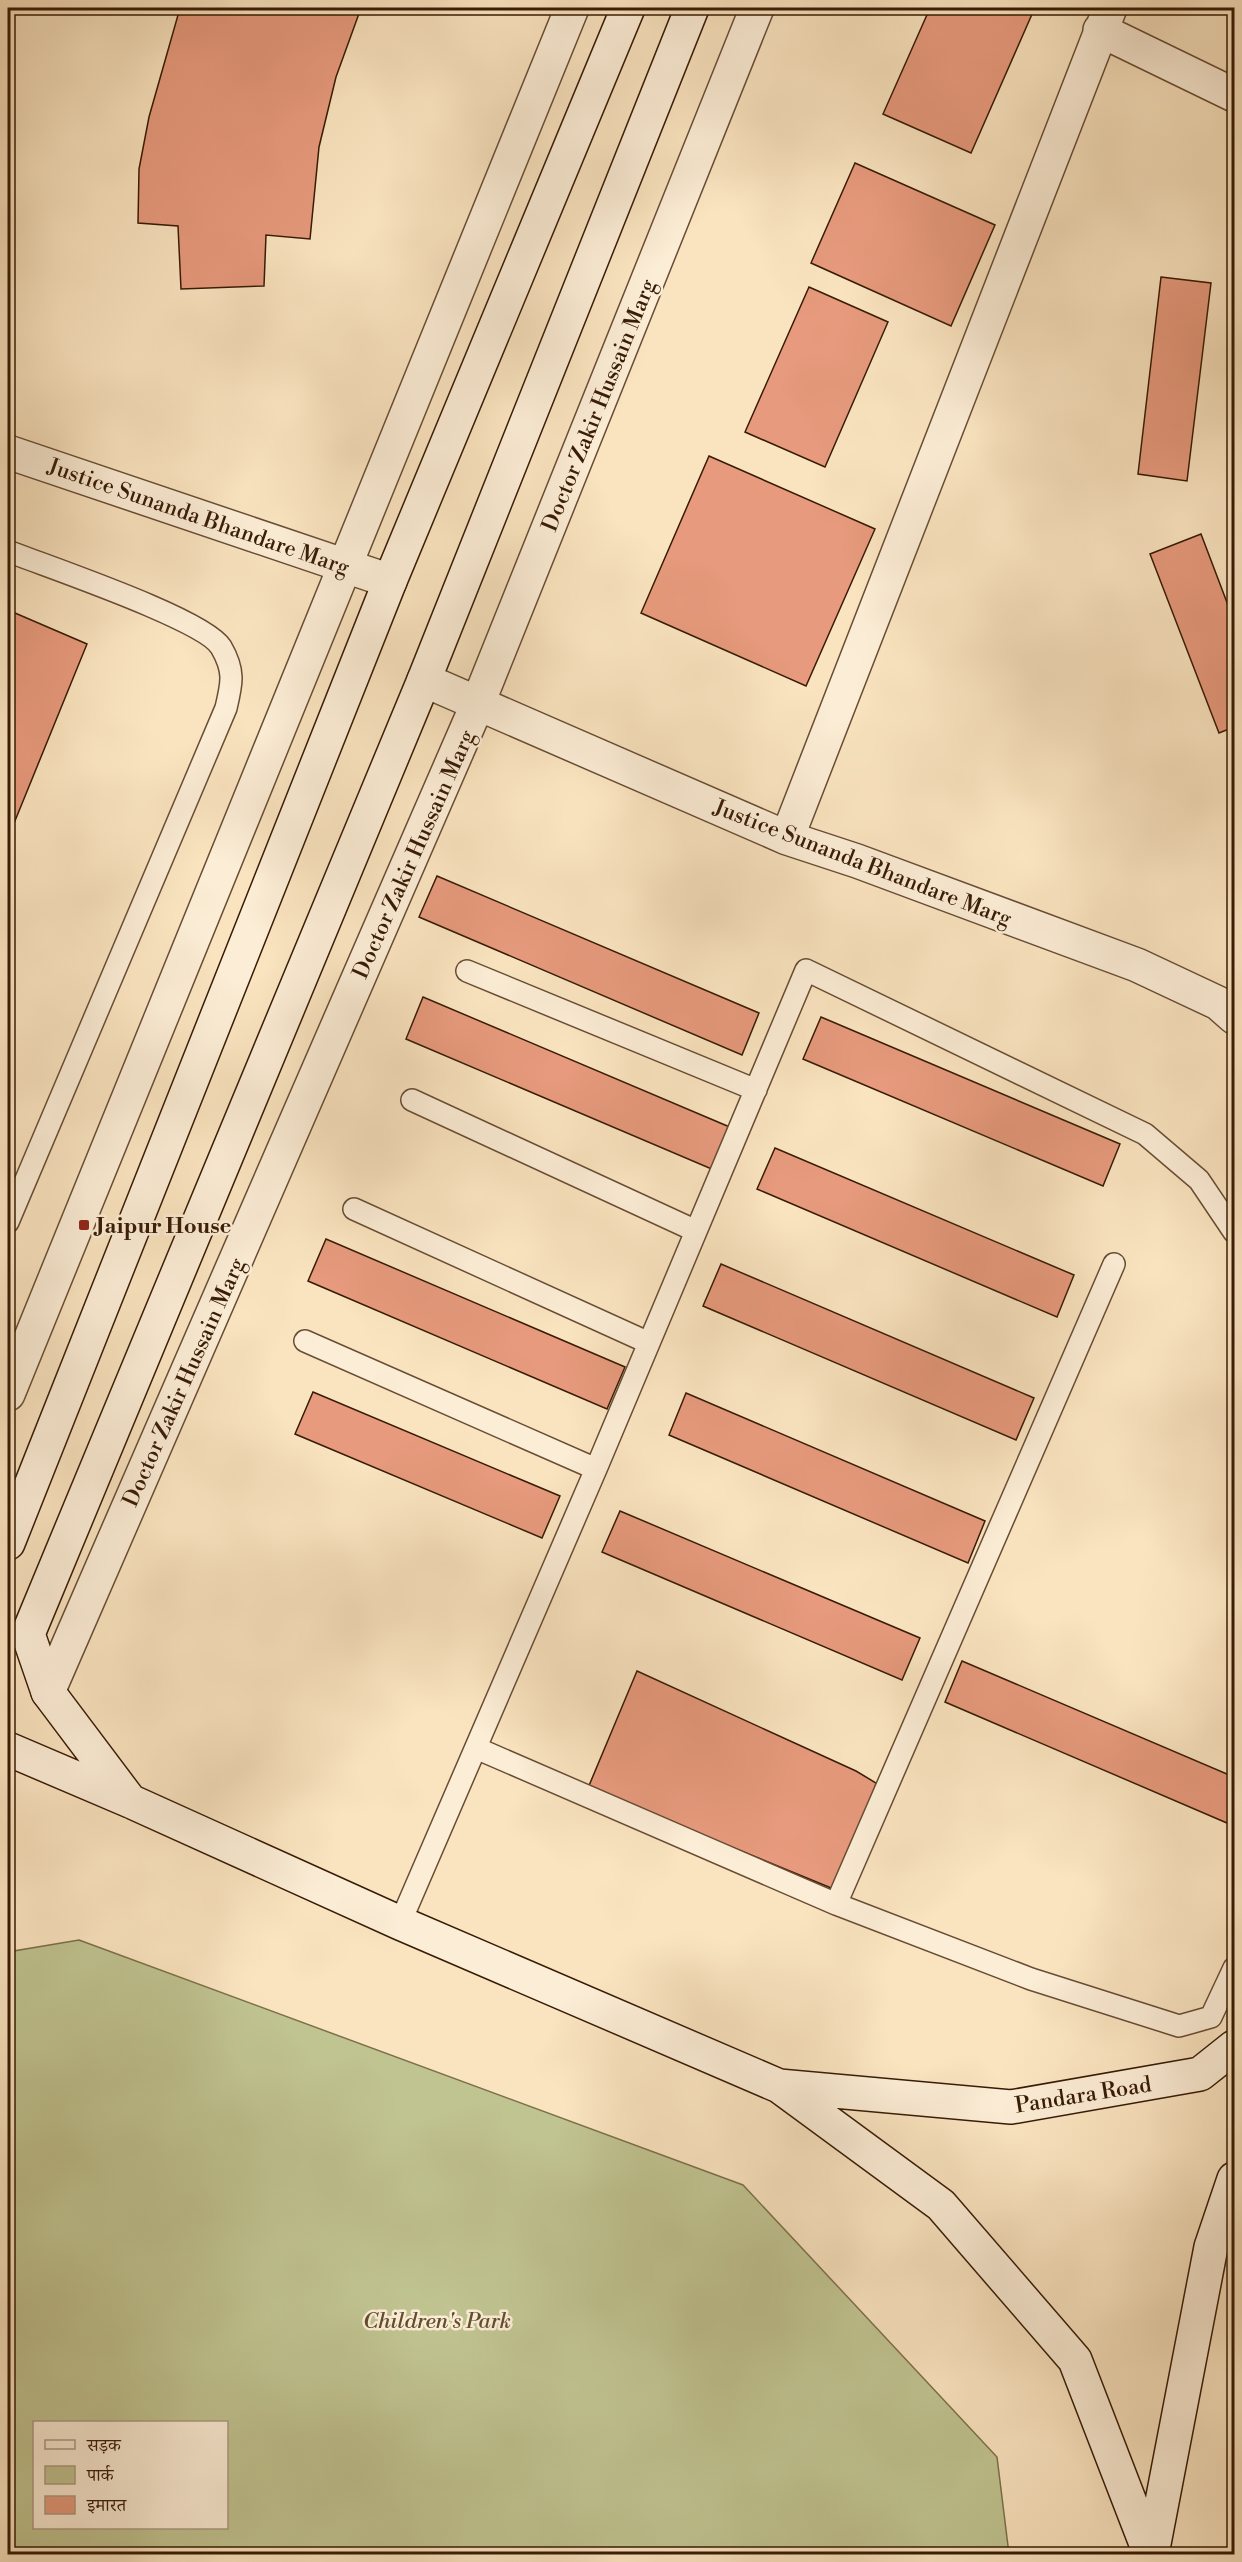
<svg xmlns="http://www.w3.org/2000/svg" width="1242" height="2562" viewBox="0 0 1242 2562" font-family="'Libre Bodoni','Noto Serif Devanagari',serif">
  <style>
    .green { fill: #c0c491; stroke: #7c704b; stroke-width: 1.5; fill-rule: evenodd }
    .building { fill: #e79a7d; stroke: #371b05; stroke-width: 1.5 }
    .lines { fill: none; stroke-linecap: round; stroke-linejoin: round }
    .service-casing { stroke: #684d34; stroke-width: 24 }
    .minor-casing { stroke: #684d34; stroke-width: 36 }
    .secondary-casing { stroke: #371b05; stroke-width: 36 }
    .service { stroke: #fcedd6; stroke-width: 21 }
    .minor { stroke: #fcedd6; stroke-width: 33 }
    .secondary { stroke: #fcedd6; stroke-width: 33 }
    .poi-dot { fill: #8f2418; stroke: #fcedd6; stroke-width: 2 }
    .labels { text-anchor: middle; stroke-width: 5; stroke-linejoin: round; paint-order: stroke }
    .street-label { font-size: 22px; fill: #371b05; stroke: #fcedd6 }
    .poi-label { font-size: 22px; font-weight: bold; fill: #371b05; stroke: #fcedd6; text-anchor: start }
    .park-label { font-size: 22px; font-style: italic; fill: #604e2f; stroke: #fcedd6 }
  </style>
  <rect width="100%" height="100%" fill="#fae4c0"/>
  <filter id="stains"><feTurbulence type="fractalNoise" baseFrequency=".00333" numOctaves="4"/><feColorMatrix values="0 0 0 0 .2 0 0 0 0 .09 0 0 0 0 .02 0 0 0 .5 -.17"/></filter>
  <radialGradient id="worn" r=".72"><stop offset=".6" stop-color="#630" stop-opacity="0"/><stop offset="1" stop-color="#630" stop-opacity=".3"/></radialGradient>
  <path class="green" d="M79,1940L743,2185L997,2457L1009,2554H8V1952ZM34,2422H226V2528H34Z"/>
  <path class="building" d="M180,8H361L336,77L319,147L310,239L266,235L264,286L181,289L178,226L138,223L139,169L149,117Z
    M930,8H1022L1033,12L971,153L883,114Z
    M855,163L995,225L951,326L811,263Z
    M1161,277L1211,283L1187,481L1138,474Z
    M809,287L888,322L825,467L745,432Z
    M709,456L875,529L806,686L641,613Z
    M1201,534L1234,621V727L1219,733L1150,554Z
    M8,610L87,644L8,838Z
    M437,876L759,1013L742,1055L419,917Z
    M423,997L732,1128L714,1170L406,1039Z
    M821,1017L1120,1144L1103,1186L803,1059Z
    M775,1148L1074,1275L1057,1317L757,1189Z
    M326,1239L625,1367L607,1409L308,1281Z
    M721,1264L1034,1398L1016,1440L703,1306Z
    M313,1392L560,1496L542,1538L295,1434Z
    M686,1393L985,1521L968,1563L669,1435Z
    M620,1511L920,1638L902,1680L602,1552Z
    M962,1661L1234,1777V1826L945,1702Z
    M637,1671L856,1771L876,1783L871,1804L836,1890L588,1788Z"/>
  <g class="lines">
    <defs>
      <path id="service" d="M8,551C45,566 204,619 221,647C235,671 232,683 226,708L8,1222
        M467,971L756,1090
        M412,1100L696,1231
        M354,1209L649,1343
        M305,1341L596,1469
        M476,1748L836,1904L1031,1979L1179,2026L1211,2017L1234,1968
        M836,1904L1114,1264
        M400,1923L596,1469L806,970L1145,1134L1199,1180L1234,1232"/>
      <path id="minor" d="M1100,30L1234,95
        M8,452L390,581
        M424,680L787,838L857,861L1137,965L1218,1003L1234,1017
        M787,838L1110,8
        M8,1394L572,8
        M48,1692L478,703L757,8"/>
      <path id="secondary" d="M8,1543L390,581L628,8
        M8,1749L130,1801L400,1923L779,2086L941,2205L1075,2360L1150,2554
        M130,1801L48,1692L28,1634L424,680L692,8
        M779,2086L1011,2107L1200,2074L1234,2047
        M1152,2554L1211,2247L1234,2179"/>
    </defs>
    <use href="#service" class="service-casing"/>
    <use href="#minor" class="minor-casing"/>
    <use href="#secondary" class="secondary-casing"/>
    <use href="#service" class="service"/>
    <use href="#minor" class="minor"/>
    <use href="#secondary" class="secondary"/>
  </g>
  <rect class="poi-dot" x="78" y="1219" width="12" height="12" rx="3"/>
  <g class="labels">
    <g class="street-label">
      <text transform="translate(598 405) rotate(-68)" y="8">Doctor Zakir Hussain Marg</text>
      <text transform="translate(199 516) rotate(19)" y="8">Justice Sunanda Bhandare Marg</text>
      <text transform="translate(413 854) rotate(-66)" y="8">Doctor Zakir Hussain Marg</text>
      <text transform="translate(863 862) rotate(21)" y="8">Justice Sunanda Bhandare Marg</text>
      <text transform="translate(183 1382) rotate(-66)" y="8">Doctor Zakir Hussain Marg</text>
      <text transform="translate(1083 2094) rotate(-9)" y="8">Pandara Road</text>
    </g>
    <g class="poi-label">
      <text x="96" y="1233">Jaipur House</text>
    </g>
    <g class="park-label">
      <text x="437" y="2328">Children's Park</text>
    </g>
  </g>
  <rect width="1242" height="2562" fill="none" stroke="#fae4c0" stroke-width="30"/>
  <rect x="9" y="9" width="1224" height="2544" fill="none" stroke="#371b05" stroke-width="3"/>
  <rect x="15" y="15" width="1212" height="2532" fill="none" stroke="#371b05" stroke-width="1.5"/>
  <rect x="33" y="2421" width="195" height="108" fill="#fcedd6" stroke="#ad9982" stroke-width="1.5"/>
  <rect x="45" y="2440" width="30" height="9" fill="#fcedd6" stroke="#ad9982" stroke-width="1.5"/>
  <text x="87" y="2451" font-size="18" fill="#371b05">सड़क</text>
  <rect x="45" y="2466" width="30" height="18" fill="#c0c491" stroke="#ad9982" stroke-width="1.5"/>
  <text x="87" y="2481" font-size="18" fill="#371b05">पार्क</text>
  <rect x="45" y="2496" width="30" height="18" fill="#e79a7d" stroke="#ad9982" stroke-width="1.5"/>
  <text x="87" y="2511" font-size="18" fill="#371b05">इमारत</text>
  <rect width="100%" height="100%" filter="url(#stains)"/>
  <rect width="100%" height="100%" fill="url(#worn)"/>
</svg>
